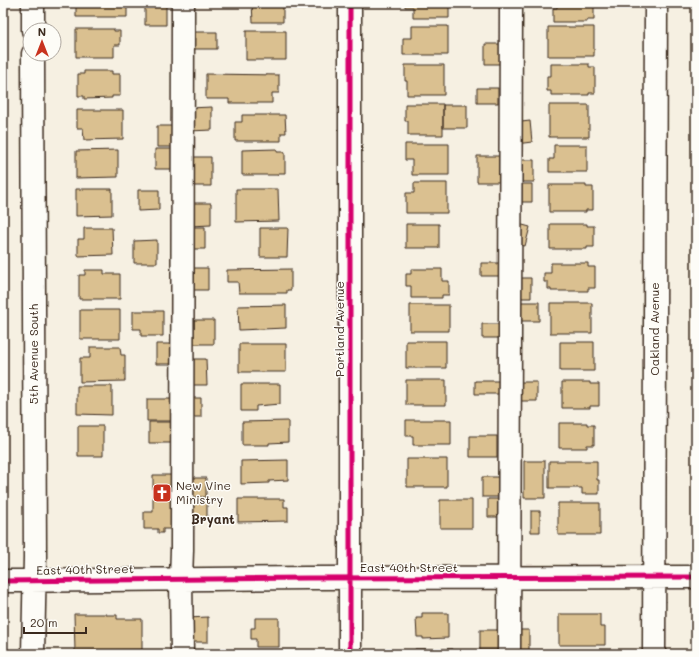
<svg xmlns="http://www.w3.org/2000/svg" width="699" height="657" viewBox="0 0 699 657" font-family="Mali,sans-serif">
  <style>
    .building { fill: #dac090; stroke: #3b2a1e }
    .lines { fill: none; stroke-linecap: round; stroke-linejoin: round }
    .minor-casing { stroke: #3b2a1e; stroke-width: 25 }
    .minor { stroke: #fdfcf7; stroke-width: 22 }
    .cycleway-casing { stroke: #fdfcf7; stroke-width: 8 }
    .cycleway { stroke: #d6006c; stroke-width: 5 }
    .labels { text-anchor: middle; stroke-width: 3; stroke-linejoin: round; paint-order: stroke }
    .street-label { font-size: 12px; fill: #3b2a1e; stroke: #fdfcf7 }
    .poi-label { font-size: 12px; fill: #3b2a1e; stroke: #fdfcf7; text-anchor: start }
    .neighbourhood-label { font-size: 13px; font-weight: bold; fill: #3b2a1e; stroke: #fdfcf7 }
  </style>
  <rect width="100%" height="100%" fill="#f6f0e2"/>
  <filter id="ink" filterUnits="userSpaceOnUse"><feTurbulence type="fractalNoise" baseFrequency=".025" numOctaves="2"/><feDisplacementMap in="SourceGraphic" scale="8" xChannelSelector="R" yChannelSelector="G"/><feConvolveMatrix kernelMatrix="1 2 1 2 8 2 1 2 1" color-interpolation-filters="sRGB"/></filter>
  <g filter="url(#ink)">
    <path class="building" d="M76,3H127V17H76Z
      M145,3H166V25H145Z
      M252,3H283V22H253Z
      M405,3H449V18H413V7H405Z
      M557,3H594V20H587V22H553V8H557Z
      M412,26H448V55H403V38H412Z
      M548,27H594V56H548Z
      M76,29H114V31H120V45H114V57H76Z
      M246,31H286V60H246Z
      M194,32H217V49H194Z
      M485,44H500V64H485Z
      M551,64H589V67H595V93H589V95H551V91H547V76H551Z
      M405,65H444V95H407V81H405Z
      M84,71H112V74H120V96H112V98L84,99V96H78V74H84Z
      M206,74L279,75V93H272V103H229V99H206Z
      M477,88H498V103H477Z
      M405,104H443V135H408V121H405Z
      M443,105H467V128H443Z
      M549,105H589V137H549Z
      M212,107V130L189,131V108Z
      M77,110H123V139L84,140L83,128H77Z
      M242,115H285L286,133H281V141H235V122H242Z
      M530,121L532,142L516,144L513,123Z
      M157,126H172V147H157Z
      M405,144H449V175H412V160H405Z
      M554,145H587V172H549V159H554Z
      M155,149H172V169H155Z
      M277,149V152H285V173H278V175H242V150Z
      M118,150V177L76,178V151Z
      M477,156H500V182H477Z
      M189,157H211V186H189Z
      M514,160H534V182H514Z
      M414,183H447V213H406V193H414Z
      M514,184H532V202H514Z
      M549,185H586V187H593V210H586V212H549Z
      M76,189H112V215L76,216Z
      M236,189H278L279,221L236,222Z
      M138,190H159V210L138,211Z
      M190,203H211V225L190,226Z
      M406,224H439V248H406Z
      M519,224L530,227L525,246L513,243Z
      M550,224H587V226H594V247H587V249H550Z
      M183,227H205V249H184Z
      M84,228H112L113,255L78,256V239H84Z
      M260,228H288L287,257H260Z
      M157,240V263H134V241Z
      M481,263H499V276H481Z
      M551,263H588V267H595V288H588V291H551V289H548V282H544V273H551Z
      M188,268H208V290H188Z
      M291,269V290H287V293H239L238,282H227V270Z
      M411,269H442V281H449V295H442V298H411V286H406V274H411Z
      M85,270H104V274H120V299H79V275H85Z
      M515,278H531V298H515Z
      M520,302H539V321H520Z
      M550,303H592V333H550Z
      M286,305V328L239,330L238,306Z
      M410,305H449V331H410Z
      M80,310H120V339H80Z
      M133,311H163V336H141V329H133Z
      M192,320H214V344H193Z
      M482,324H501V338H482Z
      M406,341H446V368H406Z
      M560,342H594V371H560Z
      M156,344H173L172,364H156Z
      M239,344H286V372H239Z
      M90,347H120L121,355H125V381L80,382V358H90Z
      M187,359H206L207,385H187Z
      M406,380H446V405H406Z
      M475,381H500V394H475Z
      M518,382H537V401H518Z
      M562,382H590V384H599V406H590V408H562Z
      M241,384H280V404L256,406V411H241Z
      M77,386H112V415L77,414Z
      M184,398H201V417H184Z
      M147,399H171V421H147Z
      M406,420H451V445H413V436H406Z
      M288,421V442L269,443V445H242V422Z
      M149,422H172V443H149Z
      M559,423H587V425H594V445H587V448H559Z
      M78,426H103V456H78Z
      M470,436H497V457H470Z
      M407,459H447V487H407Z
      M288,460V480L269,481V483L241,484V461Z
      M524,461H545V498H524Z
      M549,461H597V480H599V494H582V488H549Z
      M153,475H171V529H163V533H158V529H144V512H153Z
      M482,477H500V497H482Z
      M185,478H206V497H185Z
      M185,497L207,498V519L184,518Z
      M238,499H284V507H288V521L238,522Z
      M488,499H500V517H488Z
      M440,500H472V528H440Z
      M558,503H600V535H558Z
      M531,511H540V532H531Z
      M422,613H448V638L423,639V637H417L416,618H422Z
      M74,614H106V615H117V619H142V650L75,651Z
      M559,614H600V627H605V645H559Z
      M208,617V642H187V618Z
      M255,618H279V647H256V639H251V628H255Z
      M480,630H500V650H480Z
      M515,630H529V650H515Z
      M415,649H453V654H415Z"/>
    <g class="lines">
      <defs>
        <path id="minor" d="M33,3V30
          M3,581L307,578L696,577
          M33,654L35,557L33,54
          M182,654L181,579L182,550L183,3
          M350,654V3
          M509,654L511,3
          M654,654L656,3"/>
      </defs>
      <use href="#minor" class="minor-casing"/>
      <use href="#minor" class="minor"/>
      <defs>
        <path id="cycleway" d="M3,581L307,578L696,577
          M350,654V3"/>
      </defs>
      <use href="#cycleway" class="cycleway-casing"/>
      <use href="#cycleway" class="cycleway"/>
    </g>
  </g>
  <defs>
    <symbol id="church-square" viewBox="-11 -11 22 22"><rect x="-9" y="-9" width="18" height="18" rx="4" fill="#c8321e" stroke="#fdfcf7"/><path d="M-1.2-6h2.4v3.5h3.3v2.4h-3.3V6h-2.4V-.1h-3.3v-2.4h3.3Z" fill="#fff"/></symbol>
  </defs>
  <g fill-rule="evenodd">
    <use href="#church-square" x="151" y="482" width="22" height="22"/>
  </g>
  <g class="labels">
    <g class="street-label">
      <text transform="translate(340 329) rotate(-90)" y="4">Portland Avenue</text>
      <text transform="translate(655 329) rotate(-90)" y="4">Oakland Avenue</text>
      <text transform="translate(34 354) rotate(-90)" y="4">5th Avenue South</text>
      <text x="409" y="572">East 40th Street</text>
      <text transform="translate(85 570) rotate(-1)" y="4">East 40th Street</text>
    </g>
    <g class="poi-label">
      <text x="176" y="490">New Vine<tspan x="176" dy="14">Ministry</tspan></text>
    </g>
    <g class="neighbourhood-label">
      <text x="213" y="524">Bryant</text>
    </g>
  </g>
  <rect width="699" height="657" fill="none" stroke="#fdfcf7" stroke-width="16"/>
  <rect x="8" y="8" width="683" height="641" fill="none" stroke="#3b2a1e" stroke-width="1.5" filter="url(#ink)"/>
  <g transform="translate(42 42)"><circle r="19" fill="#fdfcf7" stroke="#afa8a0"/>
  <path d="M0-3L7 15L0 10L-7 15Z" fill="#c8321e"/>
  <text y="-6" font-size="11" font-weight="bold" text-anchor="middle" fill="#3b2a1e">N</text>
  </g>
  <path d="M24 627v6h62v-6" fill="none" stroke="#3b2a1e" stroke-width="2"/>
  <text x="30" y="627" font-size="12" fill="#3b2a1e" stroke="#fdfcf7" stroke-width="3" paint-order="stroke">20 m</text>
</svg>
